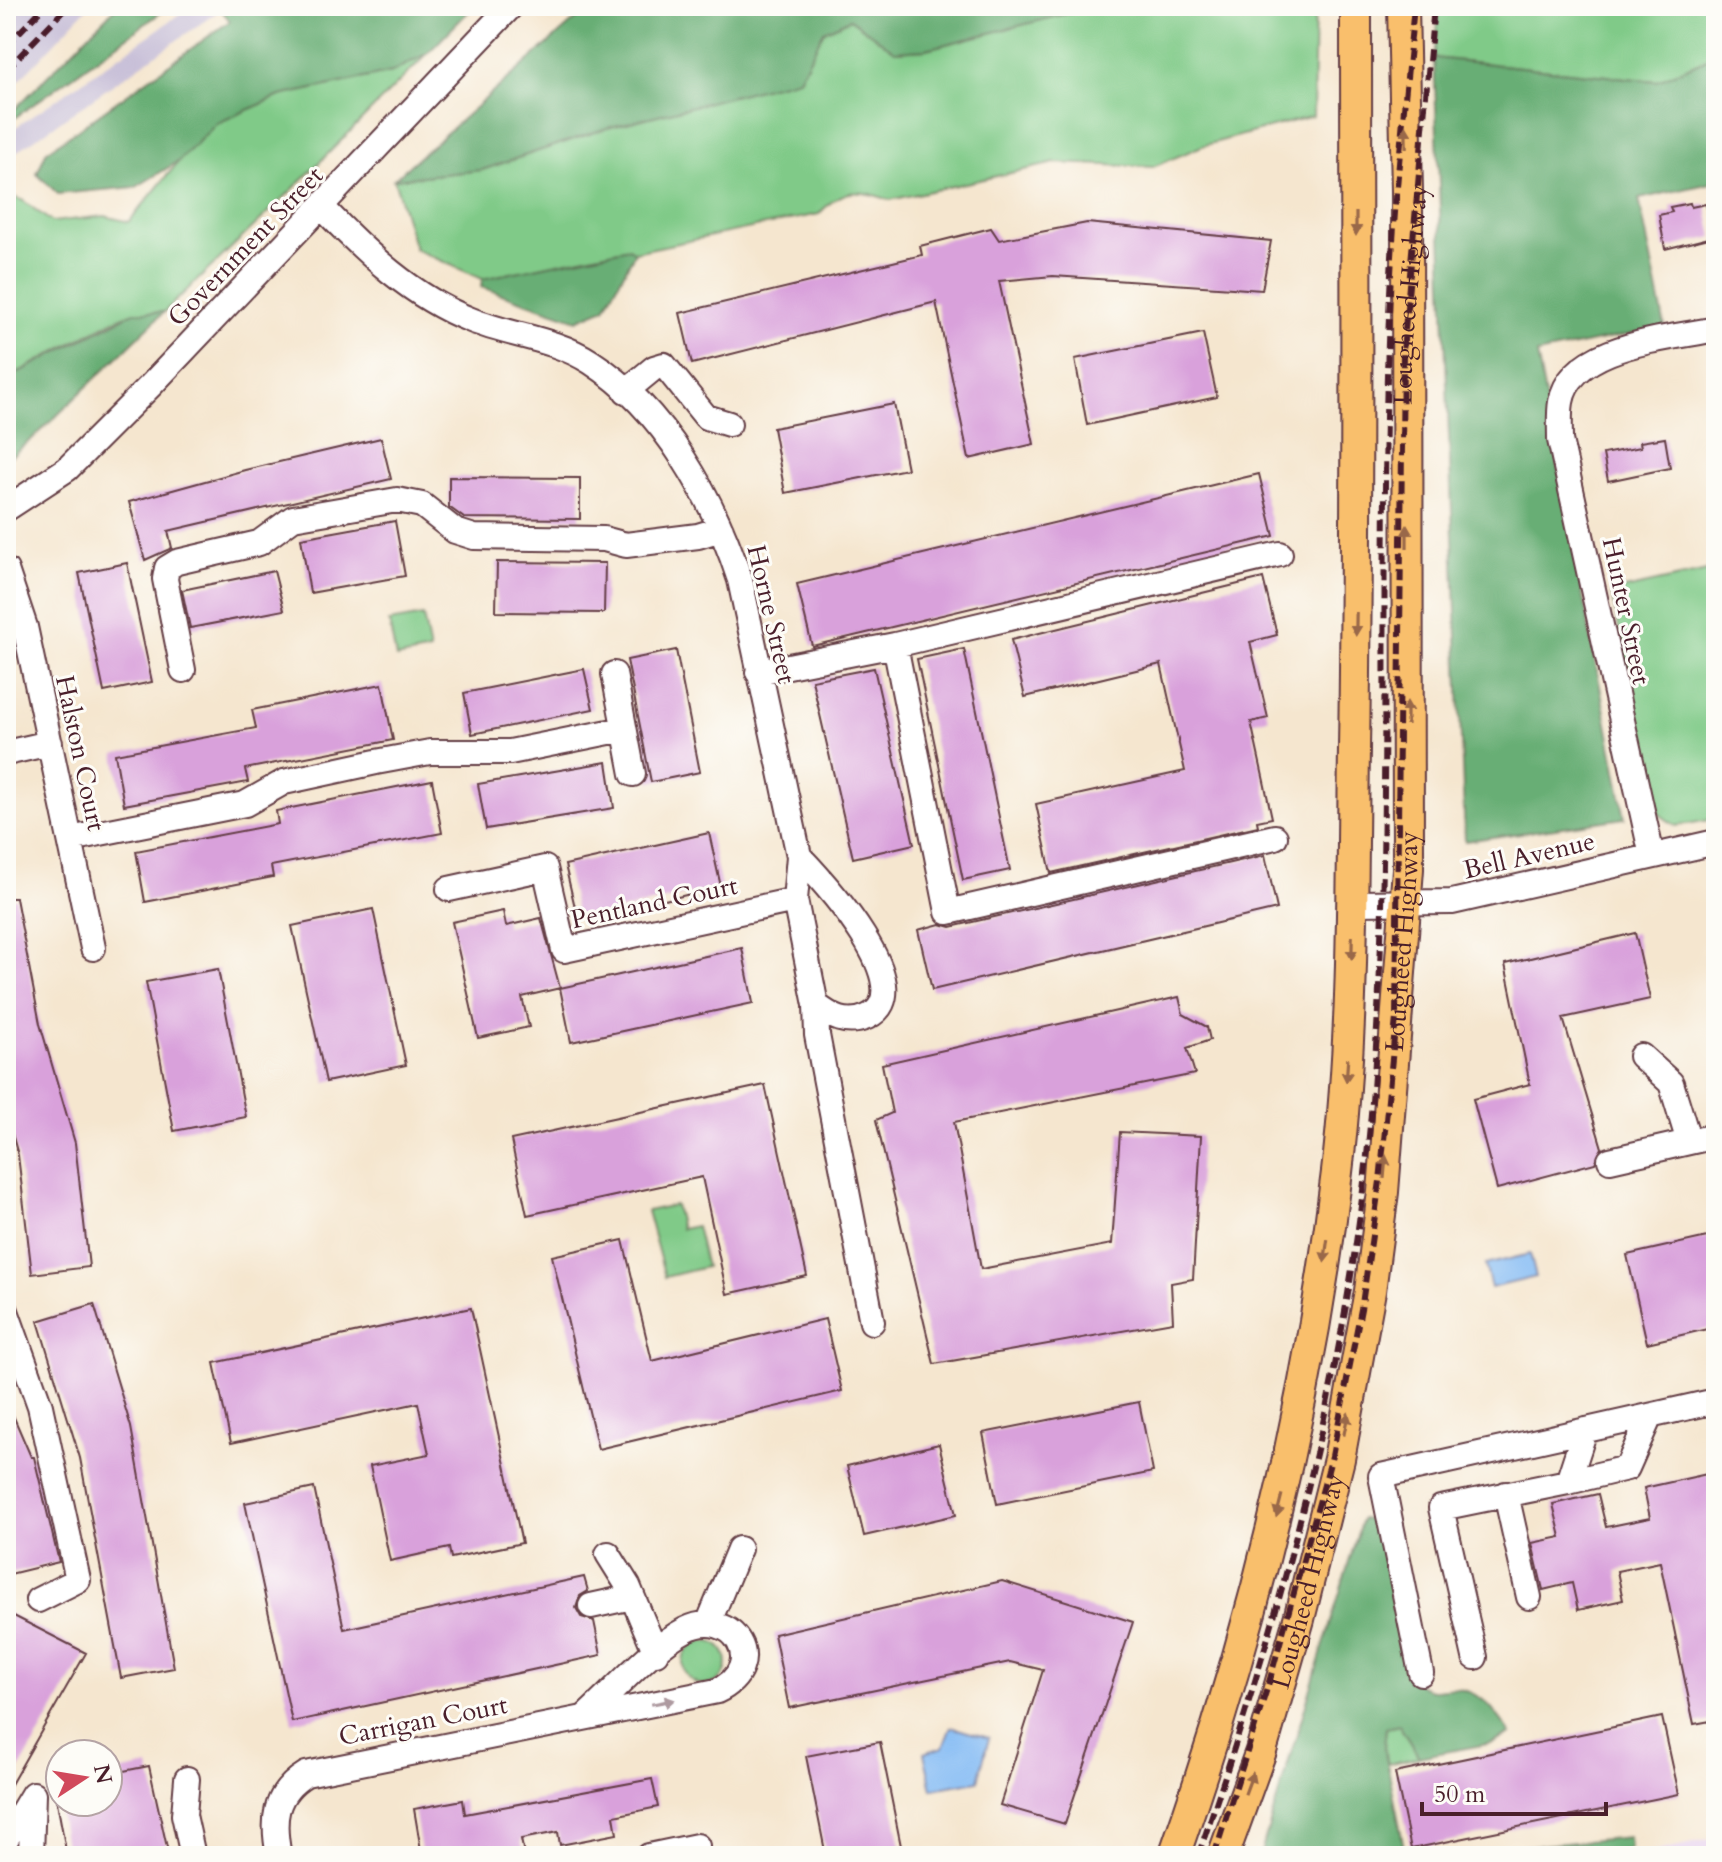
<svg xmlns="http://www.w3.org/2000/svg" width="1722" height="1862" viewBox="0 0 1722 1862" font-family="Cardo,serif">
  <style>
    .built { fill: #e7d2ef }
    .industrial { fill: #c8bfd8 }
    .green { fill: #80ca88; stroke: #65745a; stroke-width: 2 }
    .forest { fill: #68ae74; stroke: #596650; stroke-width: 2 }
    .water { fill: #84bbf4; stroke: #676d90; stroke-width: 2 }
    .building { fill: #d9a1db }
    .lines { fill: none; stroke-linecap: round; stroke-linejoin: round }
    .minor-casing { stroke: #643d44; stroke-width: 28 }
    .major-casing { stroke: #643d44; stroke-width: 34 }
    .minor { stroke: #fff; stroke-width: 24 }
    .major { stroke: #f9bf6c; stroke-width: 30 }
    .rail { stroke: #4a1f2b; stroke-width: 6; stroke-dasharray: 12 6; stroke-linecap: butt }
    .oneway { fill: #996748 }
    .oneway2 { fill: #ae9aa0 }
    .labels { text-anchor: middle; stroke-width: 6; stroke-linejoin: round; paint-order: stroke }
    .street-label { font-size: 26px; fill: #4a1f2b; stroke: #fdfcf7 }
  </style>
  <rect width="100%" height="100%" fill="#fdfcf7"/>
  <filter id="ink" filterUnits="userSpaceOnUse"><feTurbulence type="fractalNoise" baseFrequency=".0125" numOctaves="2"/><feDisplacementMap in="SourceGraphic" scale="16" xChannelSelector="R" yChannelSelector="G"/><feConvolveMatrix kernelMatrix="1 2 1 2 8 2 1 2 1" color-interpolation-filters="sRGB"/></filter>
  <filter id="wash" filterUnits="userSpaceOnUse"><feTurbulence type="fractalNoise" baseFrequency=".006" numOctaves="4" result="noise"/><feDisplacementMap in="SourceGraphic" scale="32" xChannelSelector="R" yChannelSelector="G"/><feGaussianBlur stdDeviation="1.8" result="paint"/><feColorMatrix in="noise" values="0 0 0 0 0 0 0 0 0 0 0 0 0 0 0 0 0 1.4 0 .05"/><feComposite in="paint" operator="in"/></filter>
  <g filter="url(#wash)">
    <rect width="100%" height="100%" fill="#f5e6cf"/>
    <path class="built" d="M1716,1838V1856H1637L1697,1842Z"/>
    <path class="industrial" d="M22,6H89L6,94V25Z
      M192,6H226L6,159V134Z"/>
    <path class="green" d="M1098,6H1315L1313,116L1202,146L1153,167L1055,163L890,200C858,189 843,187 819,214L635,252L628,248L482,279L415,249L394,179L482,170L607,128L799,79L824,31L850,19L896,51L926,49Z
      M1440,6H1716V55L1657,81L1434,58Z
      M428,53L291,191L164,312H134L112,321L6,379V195L22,200L52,222L105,216L129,222L179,161L217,123L280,96L392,72Z
      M1716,569V819L1676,826L1659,814L1611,592Z
      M423,616L430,651L396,658L389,622Z
      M675,1205L681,1229L696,1226L706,1267L665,1277L647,1211Z
      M683 1663a22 22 0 1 1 44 0a22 22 0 1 1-44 0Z
      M1399,1725L1419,1757L1388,1764L1384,1747L1386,1728Z"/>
    <path class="forest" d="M117,6H170L6,124V118Z
      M218,6H474L428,53L392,72L280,96L217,123L179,161L136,187L58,194L37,174L46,152L230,21Z
      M591,6H1098L926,49L895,51L850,19L824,31L799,79L607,128L482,170L394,179Z
      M1716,55V182L1639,199L1665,327L1537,354L1625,818L1465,841L1434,58L1656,81Z
      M629,248L635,252L605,308L577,320L481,287L482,279Z
      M134,312H164L38,434L6,460V379Z
      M1362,1519L1377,1521L1385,1529L1417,1684C1437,1696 1440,1686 1459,1689C1485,1694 1497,1714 1511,1734L1493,1743L1419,1757L1399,1725L1386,1728L1384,1747L1405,1853L1409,1856H1260Z
      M1629,1837L1630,1849L1607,1856H1462L1499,1849Z"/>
    <path class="water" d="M1530,1254L1536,1277L1491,1288L1485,1265Z
      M951,1727L989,1738L978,1781L932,1789L924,1753L943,1747Z"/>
    <g id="blocks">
      <path class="building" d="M1690,203L1691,207L1706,204L1713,237L1665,249L1659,215L1672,212L1670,207Z
        M1087,223L1271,241L1262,290L1053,276L999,281L1034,444L969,459L936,302L692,364L680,313L922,255L920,246L991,228L999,240Z
        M1203,333L1217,397L1087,425L1075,359Z
        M894,404L907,469L785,493L773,428Z
        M381,438L391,479L168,531L172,548L145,560L129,502L245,470Z
        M1665,438L1670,468L1608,481L1603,454L1641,447L1640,442Z
        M1259,474L1274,536L812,646L797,584Z
        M449,477L580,478V519L464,518L449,507Z
        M395,521L405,576L310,593L301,538Z
        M497,562L605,563L604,613L496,612Z
        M127,563L152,682L104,692L79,573Z
        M274,571L284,610L190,628L182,590Z
        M1263,578L1277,635L1250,642L1268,718L1251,722L1272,818L1257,821L1258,826L1051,873L1036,804L1185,771L1161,664L1025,697L1011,640Z
        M964,649L1010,870L963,880L917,659Z
        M676,650L700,772L651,782L627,660Z
        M874,668L914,844L853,858L812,680Z
        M584,669L593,709L472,734L464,693Z
        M382,684L393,740L245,769L248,782L124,805L115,754L256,728L252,710Z
        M607,762L614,808L486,829L478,784Z
        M432,780L442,833L271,866L273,877L145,902L136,851L278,824L276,811Z
        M709,833L721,887L578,920L565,865Z
        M1265,855L1277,909L932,990L918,930L940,924L951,927Z
        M6,898H16L40,1024L75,1143L89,1267L32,1274L18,1155L6,1112Z
        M373,909L406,1065L326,1082L292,926Z
        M503,911L506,926L541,918L560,988L522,997L529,1027L478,1038L452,922Z
        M1635,933L1650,999L1563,1018L1602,1148L1595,1163L1497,1189L1473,1099L1530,1084L1505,964Z
        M742,948L753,1003L571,1042L560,988Z
        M218,969L246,1117L174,1131L146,982Z
        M1179,997L1183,1014L1207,1027L1210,1040L1187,1048L1195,1074L954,1122L981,1269L1112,1244L1120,1132L1201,1136L1193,1279L1171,1283L1173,1322L934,1364L876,1120L892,1113L882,1064Z
        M765,1085L807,1276L727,1294L702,1177L527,1215L511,1140Z
        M1716,1235V1327L1647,1343L1627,1255Z
        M623,1240L652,1361L825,1319L842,1391L598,1449L552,1256Z
        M94,1304L131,1427L174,1668L121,1678L80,1458L38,1321Z
        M471,1308L522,1543L451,1558L449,1548L390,1561L370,1466L429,1454L418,1403L231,1443L214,1363Z
        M6,1399L31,1457H34L59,1562L6,1575Z
        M1139,1402L1153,1472L997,1504L983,1433Z
        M939,1444L956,1515L864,1536L847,1466Z
        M1716,1472V1720L1694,1724L1660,1562L1617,1571L1623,1600L1578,1610L1572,1583L1543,1590L1532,1543L1561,1537L1553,1504L1598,1494L1606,1527L1650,1518L1644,1488Z
        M314,1488L344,1629L584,1577L588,1591L580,1596L576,1608L581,1617L594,1621L601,1655L292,1722L245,1503Z
        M1002,1581L1133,1622L1065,1824L1000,1805L1043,1670L1010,1662L789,1708L774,1634Z
        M6,1612L86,1653L6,1793Z
        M1662,1717L1679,1794L1411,1849L1395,1773Z
        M880,1742L903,1856H826L806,1756Z
        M149,1766L168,1852L150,1856H67L57,1802H108V1774Z
        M652,1779L658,1807L614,1816L617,1834L560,1845L558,1832L521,1839L524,1854L513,1856H422L414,1809L463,1800L465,1814Z"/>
    </g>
  </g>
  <g filter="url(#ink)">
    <use href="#blocks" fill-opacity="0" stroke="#643d44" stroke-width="2"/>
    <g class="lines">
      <defs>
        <path id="minor" d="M322,207C365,252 412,297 471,320C511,336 554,338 591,362C664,409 714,499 740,580L799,856
          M626,391L654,368L664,365L706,417L729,424
          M6,509L67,469L152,384L511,6
          M6,570L25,627L93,948
          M183,670L165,579L167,568L177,562L259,543L293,518L397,500L422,505L455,531L474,537L604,539L626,545L698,536L721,529
          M758,672L895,645
          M614,674L633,774
          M6,753L50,743
          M1275,837L948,912L895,645L1280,554
          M70,839L245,804L284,782L376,762L430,752H510L624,729
          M799,856C821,879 925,991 867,1017C846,1026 832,1017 816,1005L795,900Z
          M1652,856L1560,440C1560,428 1559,414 1561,402C1571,344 1669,339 1716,329
          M449,889L545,868L564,950L795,900
          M1352,903L1452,902L1716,842
          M816,1005L817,1035L872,1322
          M1641,1056L1671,1083L1689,1142L1716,1136
          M1610,1160L1689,1142
          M6,1311L40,1406L78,1580L38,1600
          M1568,1482L1627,1468L1650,1416
          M1506,1494L1529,1597
          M608,1554L628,1586L656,1653
          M591,1606L632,1597
          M708,1624L739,1549
          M1475,1657L1441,1508L1568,1482L1585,1430
          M1421,1673L1381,1476L1716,1401
          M187,1779L184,1815L193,1856
          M6,1839L33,1794
          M31,1856L33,1794
          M279,1856C272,1821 273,1794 306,1774L717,1691C770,1666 733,1605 685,1630C652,1647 615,1690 586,1716
          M649,1856L697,1846"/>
        <g id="major">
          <path d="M1174,1856C1252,1634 1309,1406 1337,1172C1354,1031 1352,890 1354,749C1358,501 1356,254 1356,6"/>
          <path id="s1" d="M1223,1856L1261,1751L1299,1619L1339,1459L1370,1291L1383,1192L1408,869L1407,191L1403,6"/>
        </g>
      </defs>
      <use href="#minor" class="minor-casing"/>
      <use href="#major" class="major-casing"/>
      <use href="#minor" class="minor"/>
      <use href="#major" class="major"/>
      <g class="rail">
        <path d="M6,46L45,6"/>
        <path d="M6,70L68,6"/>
        <path d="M1198,1856C1280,1619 1347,1375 1370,1125C1394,856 1378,585 1389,316C1393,212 1404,109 1414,6"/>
        <path id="s2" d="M1214,1856L1270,1679L1332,1456L1362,1304L1380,1181L1396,1018L1403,352L1434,6"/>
      </g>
    </g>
    <defs><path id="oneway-solid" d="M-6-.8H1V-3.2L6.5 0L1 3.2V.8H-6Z" transform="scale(2)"/></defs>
    <g class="oneway">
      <use href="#oneway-solid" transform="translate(1406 137) rotate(-91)"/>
      <use href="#oneway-solid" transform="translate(1356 224) rotate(90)"/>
      <use href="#oneway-solid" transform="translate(1407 537) rotate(-90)"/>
      <use href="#oneway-solid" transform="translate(1356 624) rotate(91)"/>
      <use href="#oneway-solid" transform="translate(1407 713) rotate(-90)"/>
      <use href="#oneway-solid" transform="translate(1352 948) rotate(91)"/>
      <use href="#oneway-solid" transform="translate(1347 1070) rotate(94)"/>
      <use href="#oneway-solid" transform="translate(1385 1167) rotate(-85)"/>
      <use href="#oneway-solid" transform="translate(1326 1251) rotate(98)"/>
      <use href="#oneway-solid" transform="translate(1346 1424) rotate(-79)"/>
      <use href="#oneway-solid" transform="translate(1279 1506) rotate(104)"/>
      <use href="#oneway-solid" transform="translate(1249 1783) rotate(-70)"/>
    </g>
    <use class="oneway2" href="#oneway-solid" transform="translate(663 1702) rotate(-11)"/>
  </g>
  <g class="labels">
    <g class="street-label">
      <text transform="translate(245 246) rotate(-46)" y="9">Government Street</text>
      <text dy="9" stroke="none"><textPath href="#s2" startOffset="1584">Lougheed Highway</textPath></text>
      <text transform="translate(1627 611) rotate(78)" y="9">Hunter Street</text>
      <text transform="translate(772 614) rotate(77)" y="9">Horne Street</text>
      <text transform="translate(81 753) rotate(78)" y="9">Halston Court</text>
      <text transform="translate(1529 855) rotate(-13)" y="9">Bell Avenue</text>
      <text transform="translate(654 902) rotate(-12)" y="9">Pentland Court</text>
      <text dy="9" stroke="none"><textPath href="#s1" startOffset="936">Lougheed Highway</textPath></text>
      <text dy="9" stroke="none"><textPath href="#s1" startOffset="288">Lougheed Highway</textPath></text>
      <text transform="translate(423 1720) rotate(-11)" y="9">Carrigan Court</text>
    </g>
  </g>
  <rect width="1722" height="1862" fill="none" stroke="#fdfcf7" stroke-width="32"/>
  <g transform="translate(84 1778) rotate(78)"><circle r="38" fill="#fdfcf7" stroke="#b5a4a5" stroke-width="2"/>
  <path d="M0-6L14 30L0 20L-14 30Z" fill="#d1495b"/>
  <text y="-12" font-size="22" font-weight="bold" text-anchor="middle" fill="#4a1f2b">N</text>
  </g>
  <path d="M1422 1802v12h184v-12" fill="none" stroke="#4a1f2b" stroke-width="4"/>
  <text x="1434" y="1802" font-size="24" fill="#4a1f2b" stroke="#fdfcf7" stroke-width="6" paint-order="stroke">50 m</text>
</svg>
